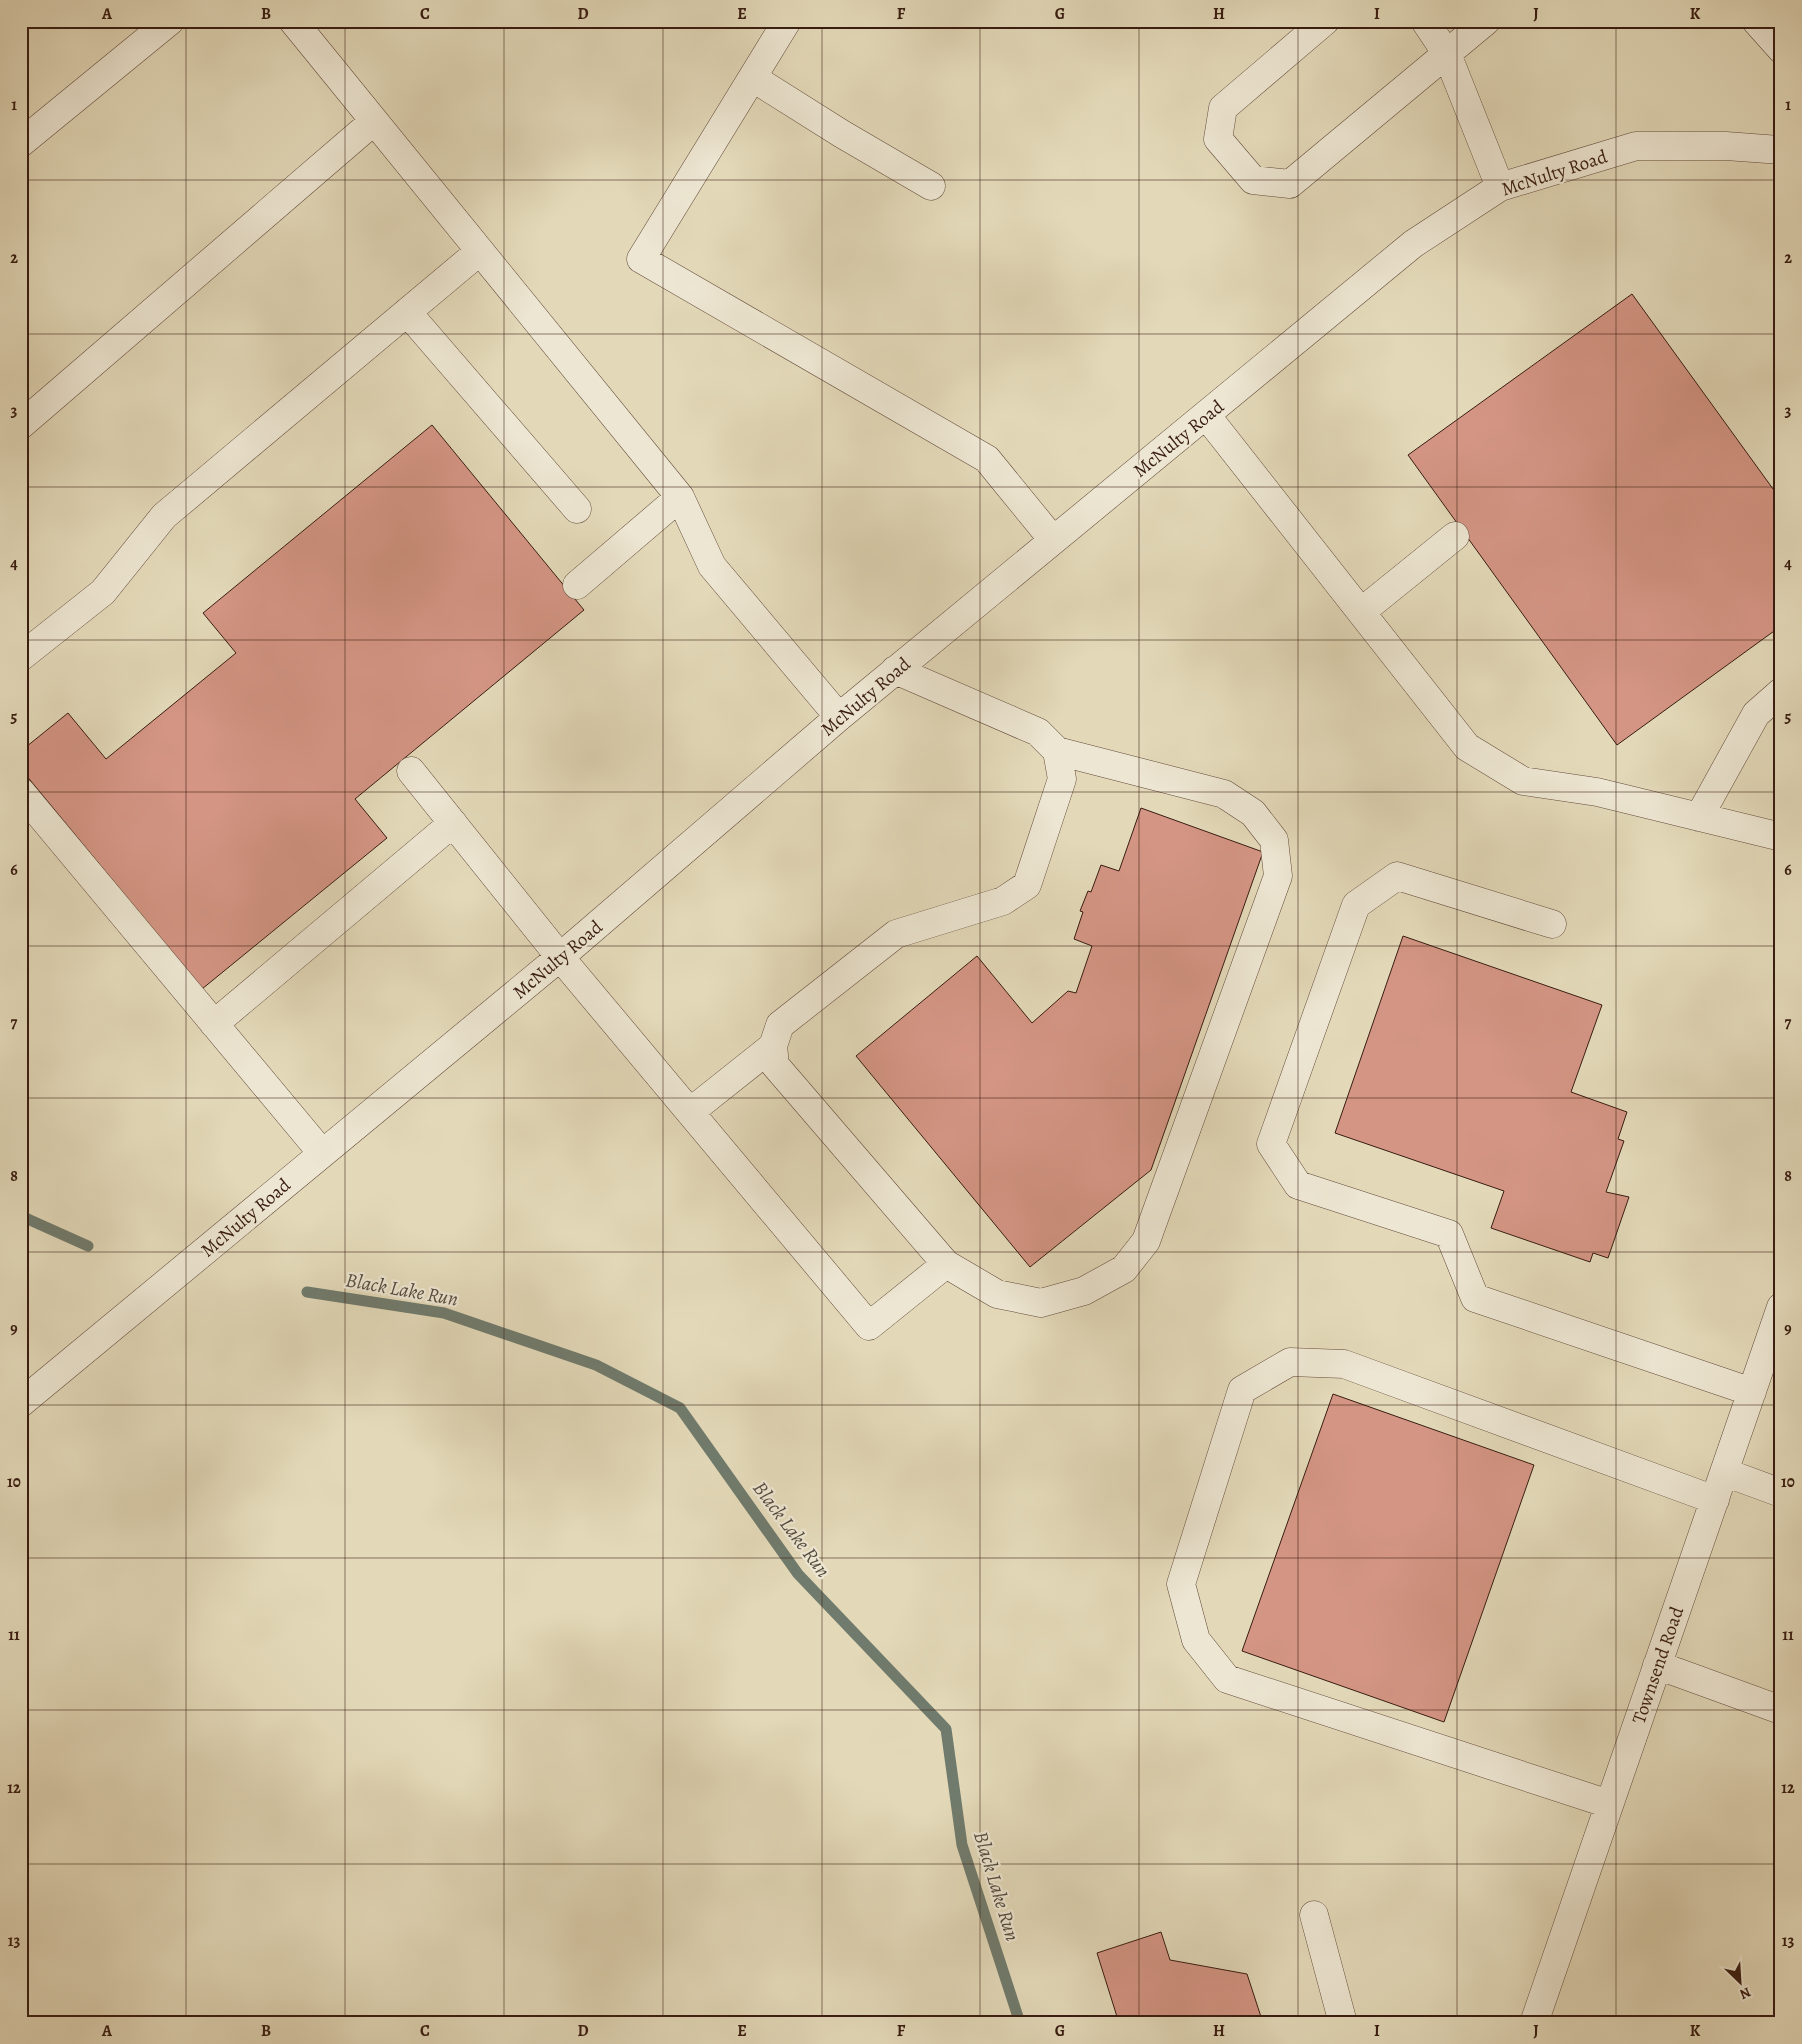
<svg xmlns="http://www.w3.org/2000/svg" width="1802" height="2044" viewBox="0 0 1802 2044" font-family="Alegreya,serif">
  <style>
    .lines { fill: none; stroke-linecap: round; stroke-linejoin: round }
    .stream { stroke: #707b6d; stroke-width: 11 }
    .building { fill: #d49584; stroke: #381c11 }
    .minor-casing { stroke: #634b3b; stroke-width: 29 }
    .minor { stroke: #ede6d2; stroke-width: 28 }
    .grid { fill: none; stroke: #381c11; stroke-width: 1; stroke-opacity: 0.55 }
    .labels { text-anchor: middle; stroke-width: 4.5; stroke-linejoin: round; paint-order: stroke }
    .street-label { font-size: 19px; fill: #381c11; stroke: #ede6d2 }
    .water-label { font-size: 20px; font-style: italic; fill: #544b3f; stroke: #ede6d2 }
    .neatline { fill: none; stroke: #381c11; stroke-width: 2 }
    .grid-label { font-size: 16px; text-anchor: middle; font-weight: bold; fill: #381c11 }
  </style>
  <rect width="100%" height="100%" fill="#e3d9b9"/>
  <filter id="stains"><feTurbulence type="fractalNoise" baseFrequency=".004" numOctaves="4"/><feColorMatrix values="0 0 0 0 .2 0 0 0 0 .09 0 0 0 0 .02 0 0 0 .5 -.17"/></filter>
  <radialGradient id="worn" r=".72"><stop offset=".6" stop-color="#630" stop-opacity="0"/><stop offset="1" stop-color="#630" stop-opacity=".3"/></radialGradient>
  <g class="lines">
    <path class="stream" d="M21,1216L88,1246
      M307,1292L444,1313L596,1365L680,1408L798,1574L946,1729L962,1845L1020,2023"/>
  </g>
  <path class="building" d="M1632,294L1781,500V626L1617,745L1408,455Z
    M432,425L584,610L355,799L387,838L202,989L21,769V751L68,713L106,759L236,653L203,613Z
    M1141,808L1263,852L1151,1170L1030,1267L856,1056L977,956L1032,1023L1068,991L1076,993L1092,946L1074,939L1083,912L1080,911L1088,891L1091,892L1101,865L1119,871Z
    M1403,936L1602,1005L1571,1092L1627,1112L1618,1139L1624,1141L1606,1192L1629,1197L1608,1258L1593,1253L1590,1262L1491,1228L1504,1191L1335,1133Z
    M1333,1394L1534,1465L1444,1722L1242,1651Z
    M1161,1932L1170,1960L1247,1974L1263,2023H1119L1097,1953Z"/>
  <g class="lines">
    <defs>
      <path id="minor" d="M293,21L680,497L712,566L839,717
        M787,21L641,259L987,459L1053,540
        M1325,21L1223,108L1218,139L1253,180L1290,184L1486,21
        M1425,21L1447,54L1500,187
        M1756,21L1781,49
        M753,78L842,134L931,186
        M21,143L170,21
        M407,312L577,509
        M1206,415L1467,747L1523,781L1597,792L1781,837
        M21,425L374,121
        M577,585L680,497
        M1361,612L1455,536
        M21,657L103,592L164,516L480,251
        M411,771L560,957L869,1326L946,1264L775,1065L773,1046L780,1025L896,934L1003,901L1027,885L1062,779L1057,751L1038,732L895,670
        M21,792L322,1153
        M1699,817L1756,714L1781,692
        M1552,924L1397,876L1356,905L1271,1144L1298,1185L1449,1234L1475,1298L1752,1392
        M214,1024L453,823
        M690,1112L773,1046
        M946,1264L997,1294L1041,1303L1084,1291L1124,1269L1146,1241L1278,876L1274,840L1253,813L1224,794L1057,751
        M21,1403L560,957L839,717L1413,244L1500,187L1636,146H1726L1781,150
        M1724,1472L1781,1493
        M1657,1665L1781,1710
        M1609,1804L1227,1679L1196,1640L1181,1584L1242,1390L1290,1362L1344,1364L1715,1500
        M1314,1915L1343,2023
        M1534,2023L1781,1307"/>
    </defs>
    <use href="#minor" class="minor-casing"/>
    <use href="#minor" class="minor"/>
  </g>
  <path class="grid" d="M186,21V2023M345,21V2023M504,21V2023M663,21V2023M822,21V2023M980,21V2023M1139,21V2023M1298,21V2023M1457,21V2023M1616,21V2023M21,180H1781M21,334H1781M21,487H1781M21,640H1781M21,792H1781M21,946H1781M21,1098H1781M21,1252H1781M21,1405H1781M21,1558H1781M21,1710H1781M21,1864H1781"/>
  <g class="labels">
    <g class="street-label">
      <text transform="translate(1554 172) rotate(-18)" y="7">McNulty Road</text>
      <text transform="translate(1178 438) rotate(-39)" y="7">McNulty Road</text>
      <text transform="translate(865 696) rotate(-40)" y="7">McNulty Road</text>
      <text transform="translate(557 959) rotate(-40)" y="7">McNulty Road</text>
      <text transform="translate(245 1217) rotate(-40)" y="7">McNulty Road</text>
      <text transform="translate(1657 1665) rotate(-71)" y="7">Townsend Road</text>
    </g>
    <g class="water-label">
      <text transform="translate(402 1289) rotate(10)" y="7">Black Lake Run</text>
      <text transform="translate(792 1529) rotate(53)" y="7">Black Lake Run</text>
      <text transform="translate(997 1886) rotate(73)" y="7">Black Lake Run</text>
    </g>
  </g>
  <rect width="1802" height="2044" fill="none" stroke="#e3d9b9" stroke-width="55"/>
  <g transform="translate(1740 1982) rotate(155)" stroke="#ede6d2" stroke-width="4" paint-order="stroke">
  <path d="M0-4L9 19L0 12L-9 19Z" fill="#381c11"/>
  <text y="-8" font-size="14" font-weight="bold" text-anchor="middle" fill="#381c11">N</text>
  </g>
  <rect x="28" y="28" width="1746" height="1988" class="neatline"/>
  <g class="grid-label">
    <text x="107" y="19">A</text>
    <text x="266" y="19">B</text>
    <text x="425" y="19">C</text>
    <text x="583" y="19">D</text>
    <text x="742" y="19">E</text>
    <text x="901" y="19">F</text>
    <text x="1060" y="19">G</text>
    <text x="1219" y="19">H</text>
    <text x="1377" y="19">I</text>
    <text x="1536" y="19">J</text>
    <text x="1695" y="19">K</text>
    <text x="14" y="110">1</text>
    <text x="1788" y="110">1</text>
    <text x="14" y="263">2</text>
    <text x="1788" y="263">2</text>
    <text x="14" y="416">3</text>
    <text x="1788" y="416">3</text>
    <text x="14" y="569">4</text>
    <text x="1788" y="569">4</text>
    <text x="14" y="722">5</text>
    <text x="1788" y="722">5</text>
    <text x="14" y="875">6</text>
    <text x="1788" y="875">6</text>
    <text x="14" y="1028">7</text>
    <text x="1788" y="1028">7</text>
    <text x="14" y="1181">8</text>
    <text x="1788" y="1181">8</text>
    <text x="14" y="1334">9</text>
    <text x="1788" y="1334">9</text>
    <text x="14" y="1487">10</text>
    <text x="1788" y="1487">10</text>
    <text x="14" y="1640">11</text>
    <text x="1788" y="1640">11</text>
    <text x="14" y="1793">12</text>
    <text x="1788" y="1793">12</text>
    <text x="14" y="1946">13</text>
    <text x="1788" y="1946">13</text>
    <text x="107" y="2036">A</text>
    <text x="266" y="2036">B</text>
    <text x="425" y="2036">C</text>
    <text x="583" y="2036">D</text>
    <text x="742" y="2036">E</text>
    <text x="901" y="2036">F</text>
    <text x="1060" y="2036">G</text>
    <text x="1219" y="2036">H</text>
    <text x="1377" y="2036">I</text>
    <text x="1536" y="2036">J</text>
    <text x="1695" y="2036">K</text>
  </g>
  <rect width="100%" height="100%" filter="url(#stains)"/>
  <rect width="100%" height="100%" fill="url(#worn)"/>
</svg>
